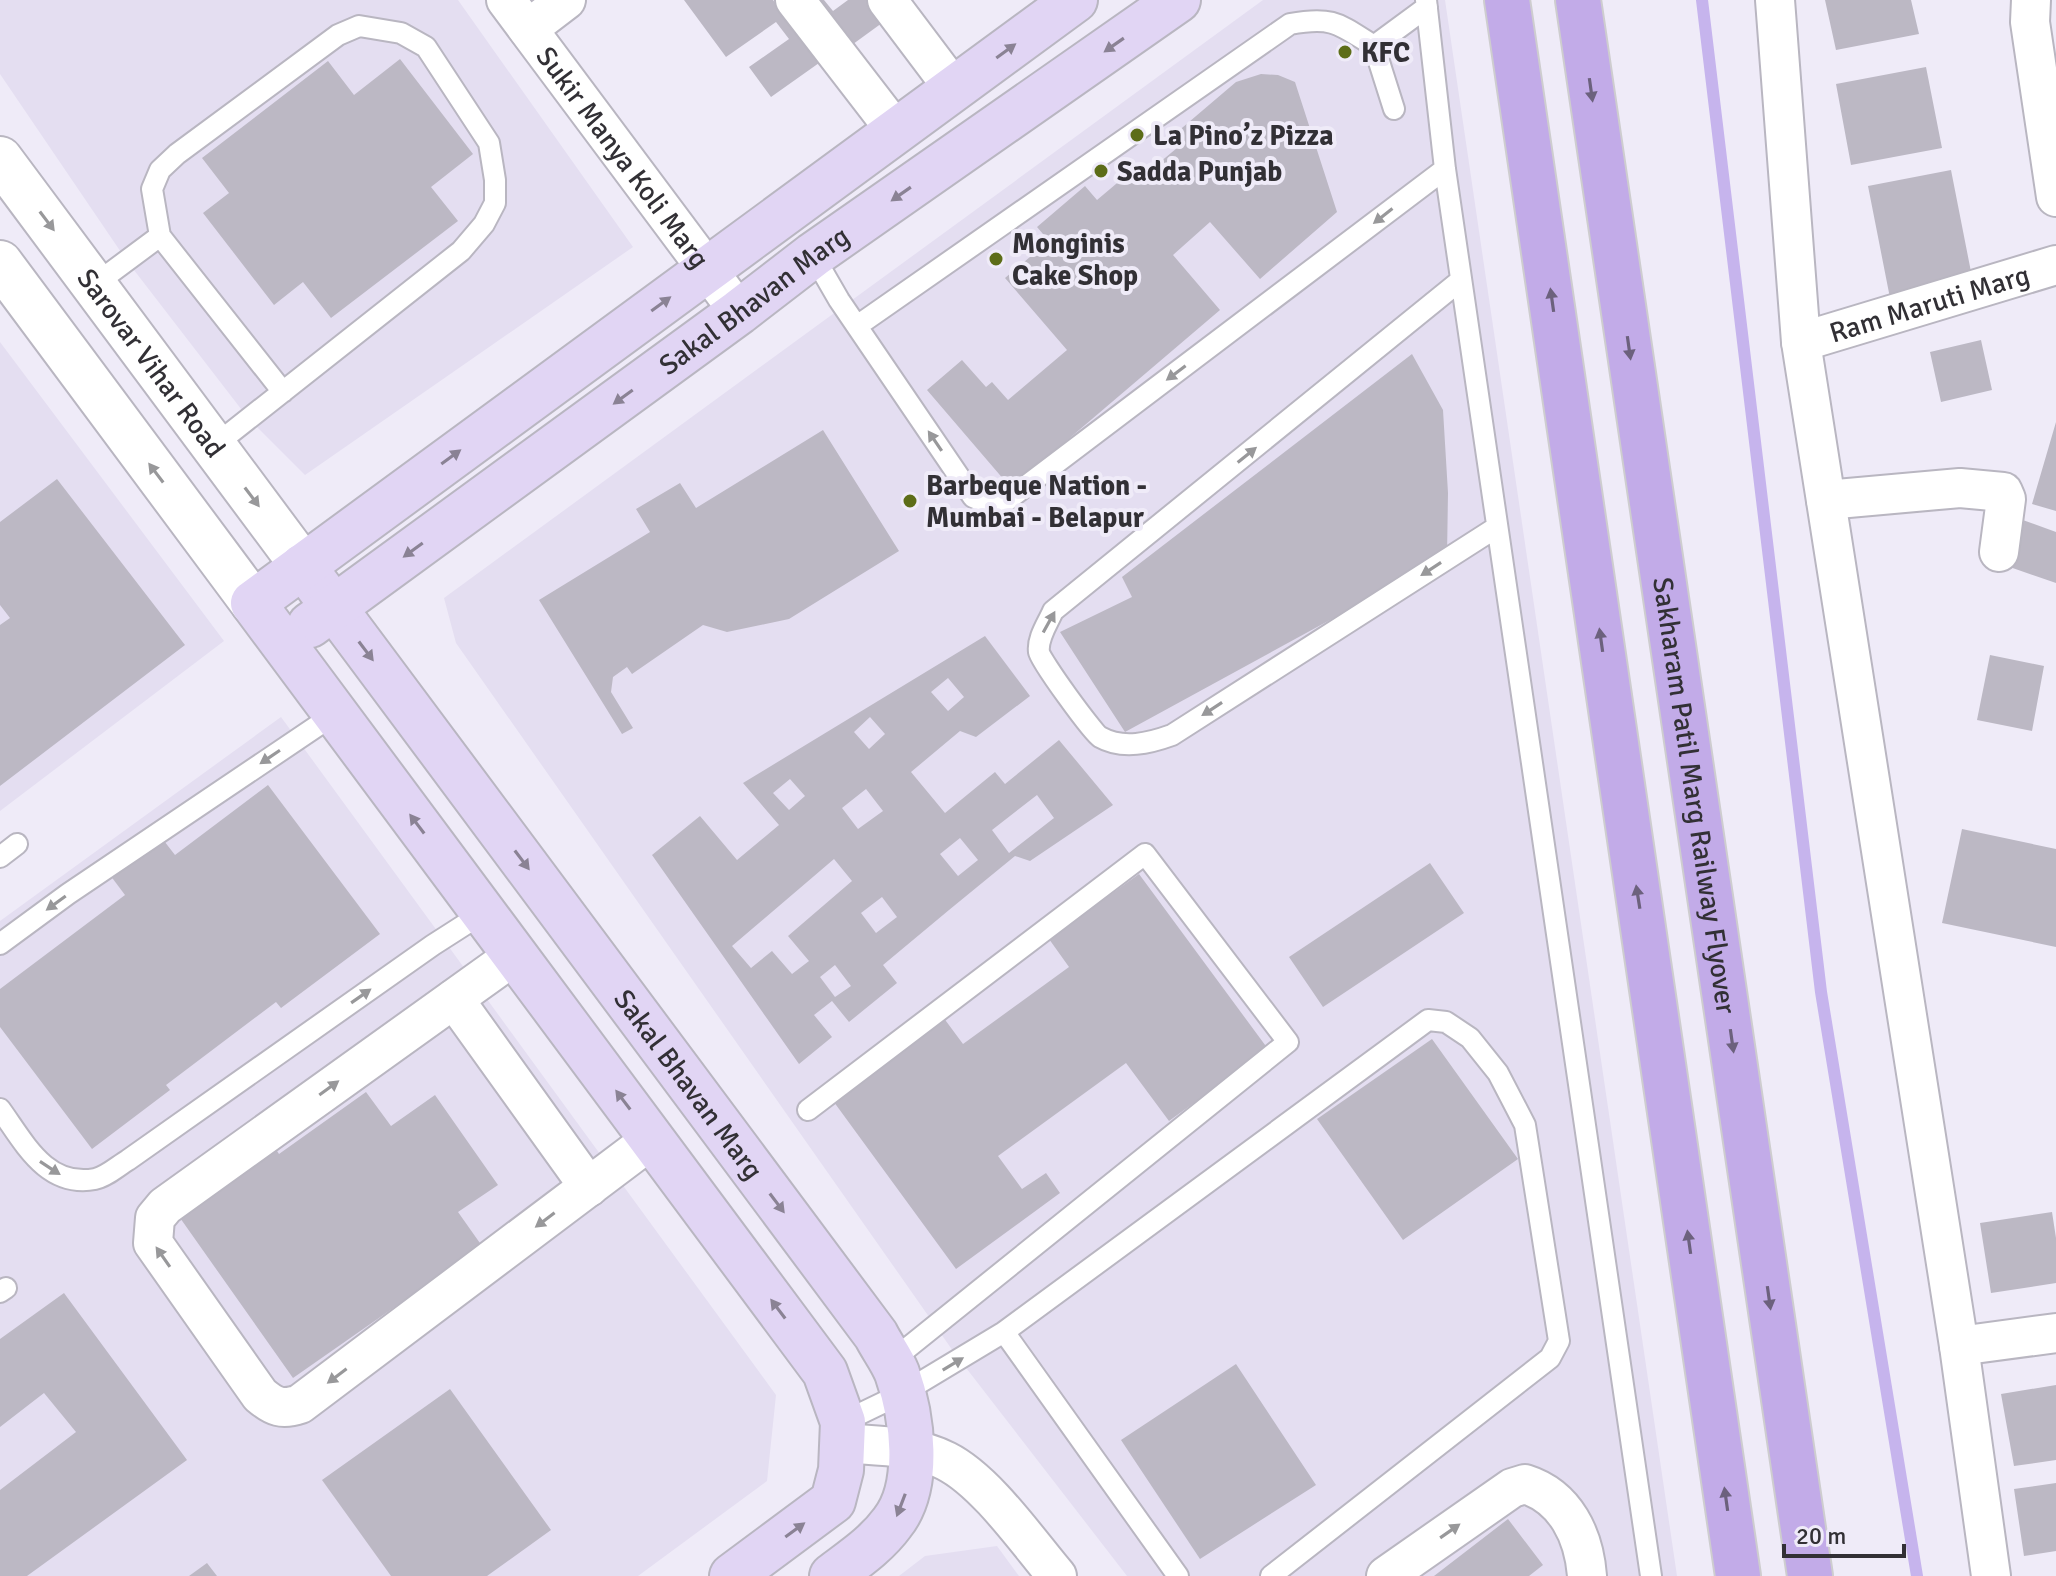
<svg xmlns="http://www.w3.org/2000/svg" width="2056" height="1576" viewBox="0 0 2056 1576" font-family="Signika,sans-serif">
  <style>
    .built { fill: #e4def1 }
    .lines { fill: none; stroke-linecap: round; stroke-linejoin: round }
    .stream { stroke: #c6b4ed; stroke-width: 12 }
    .building { fill: #bcb8c4; fill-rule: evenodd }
    .service-casing { stroke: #b9b6c1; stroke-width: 24 }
    .minor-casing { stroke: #b9b6c1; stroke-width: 42 }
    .tertiary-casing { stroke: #b9b6c1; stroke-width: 48 }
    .secondary-casing { stroke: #b9b6c1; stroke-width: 48 }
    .primary-casing { stroke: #cecdcf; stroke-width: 48 }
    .service { stroke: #fff; stroke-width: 20 }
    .minor { stroke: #fff; stroke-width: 38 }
    .tertiary { stroke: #fff; stroke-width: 44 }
    .secondary { stroke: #e1d5f4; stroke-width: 44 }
    .primary { stroke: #c2abe8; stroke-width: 44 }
    .oneway { fill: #8a8294 }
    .oneway2 { fill: #6c617d }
    .oneway3 { fill: #98989a }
    .poi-dot { fill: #5d6d18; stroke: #efebf8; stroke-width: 3 }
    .labels { text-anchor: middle; stroke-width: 8; stroke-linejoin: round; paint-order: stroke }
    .poi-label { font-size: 28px; font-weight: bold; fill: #323035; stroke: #efebf8; text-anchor: start }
    .street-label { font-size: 28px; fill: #323035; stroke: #efebf8 }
  </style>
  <rect width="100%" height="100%" fill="#efebf8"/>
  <path class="built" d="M0,0H458L633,247L305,475L248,418L127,261L0,74Z
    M1263,0H1445L1677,1576H1127L953,1351L456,643L444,598Z
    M0,342L224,641L0,811Z
    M281,717L776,1395L767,1481L638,1576H0V921Z
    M997,1546L1019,1576H899L925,1556Z"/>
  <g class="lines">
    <path class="stream" d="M1702,0L1821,992L1917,1576"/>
  </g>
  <path class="building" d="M684,0H773L819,63L771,97L749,67L789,39L776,22L726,57Z
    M815,0H824L833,11L848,0H882L893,15L849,47Z
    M1825,0H1911L1919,34L1836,50Z
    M400,59L473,154L431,187L458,221L331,318L303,282L274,305L203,213L229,193L202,158L328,61L354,95Z
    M1926,67L1942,148L1851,165L1836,84Z
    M1261,74L1278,75L1295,82L1337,212L1260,279L1210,222L1173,255L1220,310L1011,488L927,390L962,360L986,387L992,382L1008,400L1067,350L1005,278L1049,241L1037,227L1085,186L1097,200L1129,173L1136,182L1177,148L1169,139L1236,82Z
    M1951,170L1973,282L1890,298L1868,186Z
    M1981,340L1992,390L1941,402L1930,352Z
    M1412,354L1443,410L1448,493L1447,556L1125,732L1060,632L1132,597L1122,577Z
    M2056,422V511L2032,504Z
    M823,430L899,551L789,619L727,632L703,625L632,674L627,667L613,677L611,692L633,728L622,734L539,600L650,532L636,509L680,483L696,508Z
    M57,479L185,645L0,786V625L10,618L0,605V522Z
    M2020,519L2056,532V583L2004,565Z
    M985,636L1030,696L976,737L960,731L911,772L945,813L995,772L1005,784L1059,740L1113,805L1030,861L1015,856L949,910L883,965L897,983L849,1022L832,1001L814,1015L832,1037L799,1064L652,855L700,816L737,860L779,825L743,783ZM948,678L964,697L948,711L931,692ZM870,717L885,734L869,749L854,732ZM790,779L805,796L789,810L773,793ZM866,789L883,811L858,829L842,808ZM1037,795L1054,818L1009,853L992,830ZM960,838L978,860L958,876L940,854ZM834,859L852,881L788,936L809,961L792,974L772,951L751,968L732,946ZM882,897L897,917L876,933L861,913ZM835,965L851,986L835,997L820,977Z
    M1990,655L2044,666L2032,731L1977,720Z
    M268,785L380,934L281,1008L276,1002L166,1085L170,1090L92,1149L0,1027V989L125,895L110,875L161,837L175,855Z
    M1962,829L2056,849V947L1942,923Z
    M1430,863L1464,913L1323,1007L1289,957Z
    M1139,874L1268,1049L1169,1121L1126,1063L998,1156L1022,1189L1046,1173L1060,1193L956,1269L831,1098L943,1017L963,1044L1069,967L1049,939Z
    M1432,1039L1518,1159L1403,1240L1317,1119Z
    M366,1092L391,1126L435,1095L498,1185L458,1212L482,1246L293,1378L178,1215L275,1148L279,1154Z
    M2052,1212L2056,1238V1283L1991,1293L1980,1223Z
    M64,1293L187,1460L27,1576H0V1490L76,1432L44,1393L0,1427V1339Z
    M1236,1364L1316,1485L1200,1559L1121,1440Z
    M2056,1385V1460L2014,1466L2001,1394Z
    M450,1389L551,1530L487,1576H391L322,1480Z
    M2056,1483V1551L2024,1556L2014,1489Z
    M1508,1519L1543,1565L1529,1576H1434Z
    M207,1563L217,1576H189Z"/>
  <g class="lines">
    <defs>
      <path id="service" d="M1426,0L1445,169L1651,1576
        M1374,46L1427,7
        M813,255L839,300L973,497L987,503L1002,504L1445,169
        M1461,280L1053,611C1048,623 1037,638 1039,652C1040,660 1093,733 1100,737C1123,750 1150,743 1172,735L1497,527
        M94,285L160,236
        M857,326L1290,24C1333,16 1339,24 1374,46L1394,109
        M214,446L461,251L484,224L495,203V180L489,143L426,47L401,33L359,26L338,35L177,154L160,170L152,189L160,236L283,392
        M0,857L17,844
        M0,944L68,894L335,714
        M0,1109C24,1142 46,1188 95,1179C106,1177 118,1166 128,1160L433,945L483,913
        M808,1110L1145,854L1288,1042L890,1362
        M0,1292L6,1288
        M1004,1332L1178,1576
        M843,1422L901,1394L1004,1332L1428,1020L1446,1022L1470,1038L1498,1073L1525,1125L1559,1341L1550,1358L1271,1576"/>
      <g id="minor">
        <path id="s1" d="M506,0L739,312"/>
        <path d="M795,0L896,131"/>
        <path d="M887,0L954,89"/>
        <path d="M1775,0L1801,342L1959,1346L1991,1576"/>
        <path d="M2031,0L2030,22L2056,197"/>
        <path d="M528,29L566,0"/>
        <path id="s2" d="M1801,342L2056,265"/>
        <path d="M1826,500L1960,488L2003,492L2006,499L1999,552"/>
        <path d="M515,955L165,1206L155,1218L153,1243L260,1395C274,1407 282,1410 300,1404L652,1139"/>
        <path d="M454,999L589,1187"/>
        <path d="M1959,1346L2056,1333"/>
        <path d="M843,1443C877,1446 915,1445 946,1461C986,1481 1028,1542 1057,1576"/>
        <path d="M1386,1576L1512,1488L1525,1484C1566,1497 1584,1536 1587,1576"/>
      </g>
      <g id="tertiary">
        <path id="s3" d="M0,159L303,566"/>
        <path d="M0,263L253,603"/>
      </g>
      <g id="secondary">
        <path id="s4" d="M303,566L876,1335C882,1347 892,1360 897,1373C912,1415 922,1486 892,1523C876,1545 853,1560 832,1576"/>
        <path id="s5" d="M310,625L739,312L813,255L1178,0"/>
        <path d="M732,1576L833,1501L841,1470L843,1422L825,1372L253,603L1075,0"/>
      </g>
      <g id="primary">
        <path d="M1507,0L1738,1576"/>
        <path id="s6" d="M1578,0L1810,1576"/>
      </g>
    </defs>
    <use href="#service" class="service-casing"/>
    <use href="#minor" class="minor-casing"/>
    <use href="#tertiary" class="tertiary-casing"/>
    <use href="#secondary" class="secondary-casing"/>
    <use href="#primary" class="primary-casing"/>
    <use href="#service" class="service"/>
    <use href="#minor" class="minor"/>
    <use href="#tertiary" class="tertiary"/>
    <use href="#secondary" class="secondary"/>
    <use href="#primary" class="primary"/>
  </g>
  <defs><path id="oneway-solid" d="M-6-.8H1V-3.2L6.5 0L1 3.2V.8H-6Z" transform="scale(2)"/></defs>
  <g class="oneway">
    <use href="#oneway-solid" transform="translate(1114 45) rotate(145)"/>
    <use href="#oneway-solid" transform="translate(1006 51) rotate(-36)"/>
    <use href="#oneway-solid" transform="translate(901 194) rotate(145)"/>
    <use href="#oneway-solid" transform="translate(661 304) rotate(-36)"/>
    <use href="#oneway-solid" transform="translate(623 397) rotate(144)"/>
    <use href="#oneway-solid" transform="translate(451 457) rotate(-36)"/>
    <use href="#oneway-solid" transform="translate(413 550) rotate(144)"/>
    <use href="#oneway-solid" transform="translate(366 651) rotate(53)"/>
    <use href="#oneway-solid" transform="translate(417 824) rotate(-127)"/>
    <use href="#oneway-solid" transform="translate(522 860) rotate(53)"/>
    <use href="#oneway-solid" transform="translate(623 1100) rotate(-127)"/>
    <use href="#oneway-solid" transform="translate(777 1203) rotate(53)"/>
    <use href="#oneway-solid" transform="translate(778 1309) rotate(-127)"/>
    <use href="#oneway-solid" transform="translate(901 1505) rotate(111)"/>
    <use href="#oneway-solid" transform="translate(795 1530) rotate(-36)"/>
  </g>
  <g class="oneway2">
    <use href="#oneway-solid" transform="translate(1591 90) rotate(82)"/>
    <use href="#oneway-solid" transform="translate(1552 300) rotate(-98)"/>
    <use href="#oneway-solid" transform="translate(1629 348) rotate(82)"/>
    <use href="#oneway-solid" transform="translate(1601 640) rotate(-98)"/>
    <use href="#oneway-solid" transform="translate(1638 897) rotate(-99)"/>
    <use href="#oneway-solid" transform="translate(1732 1041) rotate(82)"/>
    <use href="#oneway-solid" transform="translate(1689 1242) rotate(-98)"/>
    <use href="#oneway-solid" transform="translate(1769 1298) rotate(82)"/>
    <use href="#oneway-solid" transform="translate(1726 1499) rotate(-98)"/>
  </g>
  <g class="oneway3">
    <use href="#oneway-solid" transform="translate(1383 216) rotate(142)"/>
    <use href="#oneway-solid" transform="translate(47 221) rotate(53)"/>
    <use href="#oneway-solid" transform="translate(1176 373) rotate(143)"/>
    <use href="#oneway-solid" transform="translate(935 441) rotate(-124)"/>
    <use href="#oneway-solid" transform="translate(1247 455) rotate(-39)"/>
    <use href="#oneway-solid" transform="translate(156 473) rotate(-127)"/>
    <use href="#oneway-solid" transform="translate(252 497) rotate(53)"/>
    <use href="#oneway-solid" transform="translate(1431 569) rotate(147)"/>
    <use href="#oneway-solid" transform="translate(1049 622) rotate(-61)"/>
    <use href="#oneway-solid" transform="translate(1212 709) rotate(147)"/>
    <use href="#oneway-solid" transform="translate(270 757) rotate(146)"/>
    <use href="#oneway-solid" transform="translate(56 903) rotate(144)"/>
    <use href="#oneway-solid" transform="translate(361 996) rotate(-35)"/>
    <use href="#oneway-solid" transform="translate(329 1088) rotate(-36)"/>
    <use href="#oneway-solid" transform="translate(50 1168) rotate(33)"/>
    <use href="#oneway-solid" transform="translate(545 1220) rotate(143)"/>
    <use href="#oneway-solid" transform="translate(163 1257) rotate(-125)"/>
    <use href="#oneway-solid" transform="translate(953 1364) rotate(-31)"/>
    <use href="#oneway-solid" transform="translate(337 1376) rotate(143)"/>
    <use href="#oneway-solid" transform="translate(1450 1531) rotate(-35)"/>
  </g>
  <g class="poi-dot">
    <circle cx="1345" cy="52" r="8"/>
    <circle cx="1137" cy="135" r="8"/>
    <circle cx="1101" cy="171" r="8"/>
    <circle cx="996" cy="259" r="8"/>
    <circle cx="910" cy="501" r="8"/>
  </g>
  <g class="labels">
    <g class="poi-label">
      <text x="1361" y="62">KFC</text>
      <text x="1153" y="145">La Pino’z Pizza</text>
      <text x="1117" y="181">Sadda Punjab</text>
      <text x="1012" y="253">Monginis<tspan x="1012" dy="32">Cake Shop</tspan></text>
      <text x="926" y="495">Barbeque Nation -<tspan x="926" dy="32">Mumbai - Belapur</tspan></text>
    </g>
    <g class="street-label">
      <text dy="10" stroke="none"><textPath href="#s1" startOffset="196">Sukir Manya Koli Marg</textPath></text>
      <text dy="10" stroke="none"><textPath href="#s5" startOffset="550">Sakal Bhavan Marg</textPath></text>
      <text dy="10" stroke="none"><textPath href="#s2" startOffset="134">Ram Maruti Marg</textPath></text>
      <text dy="10" stroke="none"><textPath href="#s3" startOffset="254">Sarovar Vihar Road</textPath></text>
      <text dy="10" stroke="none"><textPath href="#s6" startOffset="804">Sakharam Patil Marg Railway Flyover</textPath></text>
      <text dy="10" stroke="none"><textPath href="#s4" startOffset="646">Sakal Bhavan Marg</textPath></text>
    </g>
  </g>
  <path d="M1784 1544v12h120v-12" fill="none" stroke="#323035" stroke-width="4"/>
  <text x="1796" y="1544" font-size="24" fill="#323035" stroke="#efebf8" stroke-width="6" paint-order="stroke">20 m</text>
</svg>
